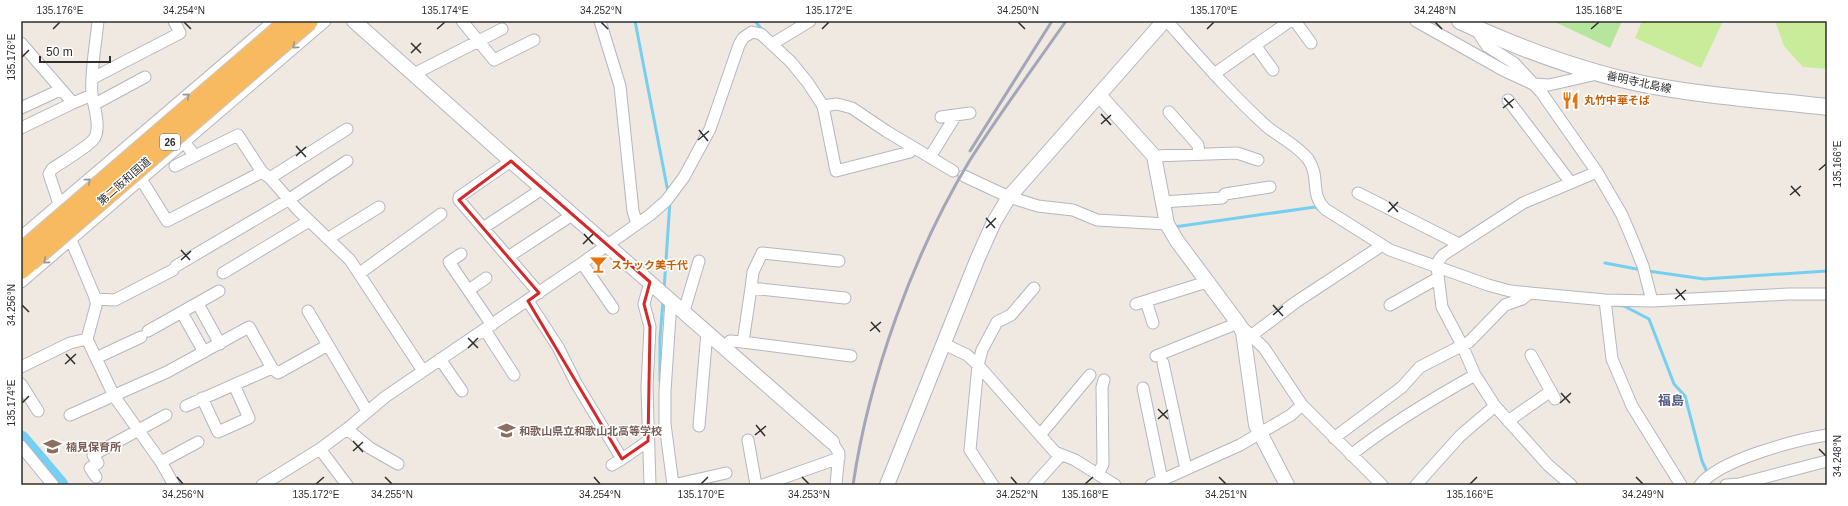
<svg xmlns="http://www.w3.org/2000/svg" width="1848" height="506" viewBox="0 0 1848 506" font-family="Arial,'Noto Sans JP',sans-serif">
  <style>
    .green { fill: #b6e59e }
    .pitch { fill: #c9ec9a }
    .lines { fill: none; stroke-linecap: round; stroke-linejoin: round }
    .stream { stroke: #75cff0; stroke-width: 3 }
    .river { stroke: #75cff0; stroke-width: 17 }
    .minor-casing { stroke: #b4b7c1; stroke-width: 13 }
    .tertiary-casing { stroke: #b4b7c1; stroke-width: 16 }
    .secondary-casing { stroke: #b4b7c1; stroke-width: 18 }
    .trunk-casing { stroke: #c9c9c9; stroke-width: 20 }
    .minor { stroke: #fff; stroke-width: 11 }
    .tertiary { stroke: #fff; stroke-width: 14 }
    .secondary { stroke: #fff; stroke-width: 16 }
    .trunk { stroke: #f8ba60; stroke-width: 18 }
    .rail { stroke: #a3a6b8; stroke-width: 3 }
    .trunk-bridge-casing { stroke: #c9c9c9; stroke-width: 20; stroke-linecap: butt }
    .trunk-bridge { stroke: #f8ba60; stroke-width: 18 }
    .oneway { stroke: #969696 }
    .marked { fill: none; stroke: #d62828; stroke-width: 3; stroke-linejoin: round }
    .ticks { fill: none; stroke: #2e2e2e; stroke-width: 1.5 }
    .labels { text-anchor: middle; stroke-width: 3; stroke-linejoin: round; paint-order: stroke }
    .shield { fill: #fff; stroke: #6d6d6d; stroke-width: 1 }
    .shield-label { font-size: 10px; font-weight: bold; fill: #2e2e2e }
    .street-label { font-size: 11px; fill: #2e2e2e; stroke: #fff }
    .food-label { font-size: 11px; font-weight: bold; fill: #c56008; stroke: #fff; text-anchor: start }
    .education-label { font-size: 11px; font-weight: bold; fill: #785e54; stroke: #fff; text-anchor: start }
    .quarter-label { font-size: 13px; font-weight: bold; fill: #4d5680; stroke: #fff }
    .neatline { fill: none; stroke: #2e2e2e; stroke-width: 1.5 }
    .ticks-label { font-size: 10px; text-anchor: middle; fill: #2e2e2e }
  </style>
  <rect width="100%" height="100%" fill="#efe9e1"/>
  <path class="green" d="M1553,21H1622L1610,48Z"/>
  <path class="pitch" d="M1642,21H1723L1701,68L1635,38Z
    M1775,21H1827V69L1803,67L1784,46Z"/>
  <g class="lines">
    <path class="stream" d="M635,21L668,192
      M755,21L763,31
      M1174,227L1315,207L1320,210
      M1605,263L1642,270
      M1648,271L1704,279L1827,271
      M664,290L670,201
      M1615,305L1624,306L1649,319L1674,384L1685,396L1702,461L1708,474
      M660,381V338L663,301"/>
    <path class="river" d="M21,439L60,485"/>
    <defs>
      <path id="minor" d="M98,21C96,44 90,73 92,95C94,107 102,130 93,140C86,148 62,162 52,169L49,174L71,240L97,302L87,339L114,396L161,462L174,485
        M462,21L494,60L534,40
        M600,21L620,86L633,211L637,224
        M1167,21C1199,57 1230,93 1265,125C1279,137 1297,145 1308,159C1321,178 1309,193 1325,209L1390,250L1488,285L1510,291L1530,293L1605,300L1652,301
        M1295,21L1311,43
        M1416,21L1503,70L1533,84L1549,85L1597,74
        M1476,29L1487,46L1514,63L1541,92L1597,172L1622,215L1633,241L1643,266L1652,301L1789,294H1827
        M21,43L73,103L92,95
        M772,44L810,21
        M1255,45L1273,70
        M414,74L502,29
        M1214,74L1290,21
        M93,78L180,33L174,21
        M1508,100L1571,183
        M95,104L145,77
        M823,106L836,171L910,152L913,147
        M21,108L60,90
        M1169,112L1198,145L1199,154
        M941,117L970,113
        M21,128L73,103
        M184,142L195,156L238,135L262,172L270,178L297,209L350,260L423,371
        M1154,156L1237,153L1258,160
        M930,157L956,115
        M175,166L195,156
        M964,176L1009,197L1038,206L1073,210L1097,220L1167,224
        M270,178L347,129
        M141,179L167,221L262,172
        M1358,193L1459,244
        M1163,202L1222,198L1225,194L1270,187
        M483,228L459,200V197L511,161
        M21,237L274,21
        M329,238L379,207
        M461,254L449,262L492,325
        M508,257L483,228L542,189
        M582,263L613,308
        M176,266L288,200L347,161
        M223,273L309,221
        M360,273L441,214
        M21,282L325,21
        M751,288L753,272L762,253L839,261
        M469,290L486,278
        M539,293L508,257L572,215
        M95,299L115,300L173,270
        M1605,300L1612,359L1632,406L1681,485
        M528,301L558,347L576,383L622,459L648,441
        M671,301L665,391V424L673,485
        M1146,301L1153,323
        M198,304L220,344
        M1136,304L1207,282
        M1390,305L1438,278
        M308,311L367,411
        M684,311L699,261
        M182,313L204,352
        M485,330L514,375
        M148,331L219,291
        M1252,335L1296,302L1381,246
        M743,342L751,288L845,298
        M944,344L967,355L978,365L1055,452L1075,460L1115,485
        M725,347L730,341L743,342L851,356
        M1531,355L1555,399
        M1156,356L1238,323L1264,348L1302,405L1382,485
        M96,358L141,337
        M440,359L462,391
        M1163,363L1186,469
        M21,367L70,343L87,339
        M21,384L38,411
        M1143,388L1162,480
        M202,398L218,432L249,418L234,385
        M186,406L272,368L278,373L328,345
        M70,415L167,372L249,327L272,368
        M1508,421L1551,391
        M699,426L707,332
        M347,429L370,448L398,464
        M1040,435L1090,375
        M1334,438L1402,387L1420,367L1469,342L1505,305L1522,299L1530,293
        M748,440L756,485
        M832,442L839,453L836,485
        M21,446L53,485
        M320,449L347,485
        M1351,455C1390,424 1432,399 1475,375
        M161,462L198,442
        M612,465L622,459
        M1098,474L1103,464L1102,387L1104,380
        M96,477L90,468L98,463L93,455L166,415
        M262,485L320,449L347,429L385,397L582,263L650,215L666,201L684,177L710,129L739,45L743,38L752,32L761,34L791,62L808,83L823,106L837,104L852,108L886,131L953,171
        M650,485L647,387L650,327L644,304L650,282
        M673,485L726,473
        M763,485L839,458
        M993,485L970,450L978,365L982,350L997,322L1011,315L1034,288
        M1034,485L1061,455
        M1151,485L1240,445L1291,415L1302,405
        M1416,485L1460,436L1495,406
        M1571,485L1548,465L1495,406L1475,375L1462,345L1442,307L1437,267L1439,260L1443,255L1523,203L1597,172
        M1700,485C1719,460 1795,440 1827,435
        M1726,485L1739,484L1827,461"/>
      <path id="tertiary" d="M354,21L511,161L832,442
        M1099,95L1154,156L1167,224L1177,241L1238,323L1243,332L1256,425L1287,485
        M887,485L977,260L994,222L1009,197L1164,21"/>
      <path id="secondary" d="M1460,21C1519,48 1580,71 1643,84C1704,96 1766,100 1827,107"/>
      <path id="trunk" d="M21,270L30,262"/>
    </defs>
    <use href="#minor" class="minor-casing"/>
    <use href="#tertiary" class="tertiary-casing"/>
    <use href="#secondary" class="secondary-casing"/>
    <use href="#trunk" class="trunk-casing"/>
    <use href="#minor" class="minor"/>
    <use href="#tertiary" class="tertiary"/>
    <use href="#secondary" class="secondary"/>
    <use href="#trunk" class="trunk"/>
    <path class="rail" d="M970,151L1052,21
      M853,485C869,377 913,254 970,160C1000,113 1034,67 1066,21"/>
    <defs>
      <path id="trunk-bridge" d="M21,252L289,21
        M30,262L309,21"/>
    </defs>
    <use href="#trunk-bridge" class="trunk-bridge-casing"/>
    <use href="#trunk-bridge" class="trunk-bridge"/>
  </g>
  <defs><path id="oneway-chevron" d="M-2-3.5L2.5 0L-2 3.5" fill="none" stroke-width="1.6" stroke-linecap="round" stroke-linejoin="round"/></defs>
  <g class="oneway">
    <use href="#oneway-chevron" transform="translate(295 46) rotate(139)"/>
    <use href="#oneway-chevron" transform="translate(187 96) rotate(-41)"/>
    <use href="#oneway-chevron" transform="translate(88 181) rotate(-41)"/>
    <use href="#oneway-chevron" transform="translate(46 261) rotate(140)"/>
  </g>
  <path class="marked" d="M511,161L650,282L644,304L650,327L648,441L622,459L528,301L539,293L459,200Z"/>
  <path class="ticks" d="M184,22L191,29M601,22L608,29M1018,22L1025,29M1435,22L1442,29M53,29L60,22M437,29L445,22M822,29L829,22M1207,29L1214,22M1591,29L1599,22M411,43L421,53M411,53L421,43M22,57L29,50M1504,98L1513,108M1503,108L1514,99M1101,114L1111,125M1101,124L1111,115M699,130L708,141M698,140L709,131M296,146L306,157M296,156L306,147M1819,170L1826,164M1791,186L1800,196M1790,195L1801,186M1389,202L1398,212M1388,212L1398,202M986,218L995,228M986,228L996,218M584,234L593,244M583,244L593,234M181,250L190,260M181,260L191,251M1676,289L1685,300M1675,299L1686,290M22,305L29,312M1273,305L1283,316M1273,315L1283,306M871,322L880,332M870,331L881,322M468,338L478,348M468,348L478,338M66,354L75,364M65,364L76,354M1561,393L1570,403M22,403L29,396M1560,403L1571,393M1158,409L1168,419M1158,419L1168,410M756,425L765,436M755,435L766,426M353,441L363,452M1819,449L1826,456M353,451L363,442M177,477L183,484M385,477L392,484M594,477L600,484M802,477L809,484M1011,477L1017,484M1219,477L1226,484M1636,477L1643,484M316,484L324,477M701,484L708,477M1085,484L1093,477M1470,484L1477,477"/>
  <defs>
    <symbol id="restaurant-bare" viewBox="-9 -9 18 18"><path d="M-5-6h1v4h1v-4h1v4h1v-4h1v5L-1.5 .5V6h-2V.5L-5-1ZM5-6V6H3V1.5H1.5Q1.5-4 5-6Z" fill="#e8710a" stroke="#fff" stroke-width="2.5" paint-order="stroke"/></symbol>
    <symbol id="bar-bare" viewBox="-9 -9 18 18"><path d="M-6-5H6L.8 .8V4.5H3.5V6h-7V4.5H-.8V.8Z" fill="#e8710a" stroke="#fff" stroke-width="2.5" paint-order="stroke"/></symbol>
    <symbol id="school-bare" viewBox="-9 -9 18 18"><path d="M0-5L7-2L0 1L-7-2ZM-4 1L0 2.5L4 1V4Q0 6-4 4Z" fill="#8d6e63" stroke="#fff" stroke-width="2.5" paint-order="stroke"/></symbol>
  </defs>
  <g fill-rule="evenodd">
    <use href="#restaurant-bare" x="1558" y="88" width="25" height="25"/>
    <use href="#bar-bare" x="586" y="252" width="25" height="25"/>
    <use href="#school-bare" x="494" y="418" width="25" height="25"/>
    <use href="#school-bare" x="40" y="434" width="25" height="25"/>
  </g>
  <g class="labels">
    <rect class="shield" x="160" y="134" width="20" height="16" rx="3"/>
    <g class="shield-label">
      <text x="170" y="146">26</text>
    </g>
    <g class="street-label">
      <text transform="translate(1639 82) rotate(12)" y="4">善明寺北島線</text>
      <text transform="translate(124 181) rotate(-41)" y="4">第二阪和国道</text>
    </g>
    <g class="food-label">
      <text x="1584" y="104">丸竹中華そば</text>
      <text x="611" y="269">スナック美千代</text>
    </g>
    <g class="education-label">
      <text x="519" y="435">和歌山県立和歌山北高等学校</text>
      <text x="66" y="451">楠見保育所</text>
    </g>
    <g class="quarter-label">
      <text x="1671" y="405">福島</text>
    </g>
  </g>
  <rect width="1848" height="506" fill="none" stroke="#ffffff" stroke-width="44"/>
  <path d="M40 56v6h70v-6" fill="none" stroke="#2e2e2e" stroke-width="2"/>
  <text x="46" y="56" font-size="12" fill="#2e2e2e" stroke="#ffffff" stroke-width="3" paint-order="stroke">50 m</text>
  <rect x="22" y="22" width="1804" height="462" class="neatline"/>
  <g class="ticks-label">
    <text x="60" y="14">135.176°E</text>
    <text x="184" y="14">34.254°N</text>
    <text x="445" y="14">135.174°E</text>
    <text x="601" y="14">34.252°N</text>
    <text x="829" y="14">135.172°E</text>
    <text x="1018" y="14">34.250°N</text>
    <text x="1214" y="14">135.170°E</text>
    <text x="1435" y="14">34.248°N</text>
    <text x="1599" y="14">135.168°E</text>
    <text transform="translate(11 57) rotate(-90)" y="4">135.176°E</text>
    <text transform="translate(1837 164) rotate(-90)" y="4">135.166°E</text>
    <text transform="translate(11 305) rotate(-90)" y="4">34.256°N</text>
    <text transform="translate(11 403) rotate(-90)" y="4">135.174°E</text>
    <text transform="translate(1837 456) rotate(-90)" y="4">34.248°N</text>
    <text x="183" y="498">34.256°N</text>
    <text x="316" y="498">135.172°E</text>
    <text x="392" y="498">34.255°N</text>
    <text x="600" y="498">34.254°N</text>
    <text x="701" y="498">135.170°E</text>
    <text x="809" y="498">34.253°N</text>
    <text x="1017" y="498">34.252°N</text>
    <text x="1085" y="498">135.168°E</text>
    <text x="1226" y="498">34.251°N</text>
    <text x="1470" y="498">135.166°E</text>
    <text x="1643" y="498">34.249°N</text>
  </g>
</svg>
